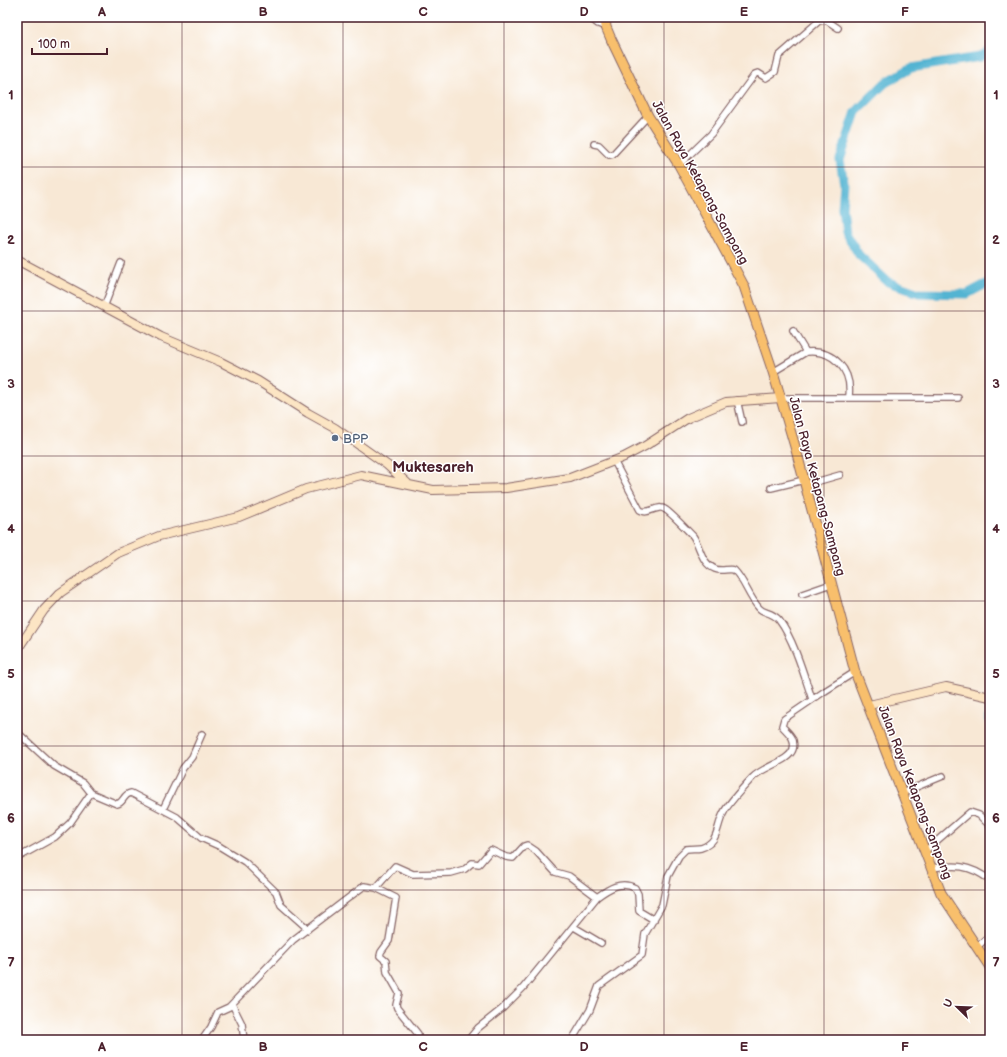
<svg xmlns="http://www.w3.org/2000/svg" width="1007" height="1057" viewBox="0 0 1007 1057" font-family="'Balsamiq Sans',sans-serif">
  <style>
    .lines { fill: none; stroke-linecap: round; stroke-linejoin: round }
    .river { stroke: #53b4d2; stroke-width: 9 }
    .street-casing { stroke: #876566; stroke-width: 8 }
    .secondary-casing { stroke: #876566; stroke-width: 10 }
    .primary-casing { stroke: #876566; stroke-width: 11 }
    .street { stroke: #fff; stroke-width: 5.5 }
    .secondary { stroke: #fce5c4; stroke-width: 8 }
    .primary { stroke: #f8bf6c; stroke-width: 9 }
    .grid { fill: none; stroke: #4a1f2b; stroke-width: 1; stroke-opacity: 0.55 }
    .service-dot { fill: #5c6f8a; stroke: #fff; stroke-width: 1.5 }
    .labels { text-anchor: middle; stroke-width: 3; stroke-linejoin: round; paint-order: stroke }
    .street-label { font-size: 13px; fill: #4a1f2b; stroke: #fff }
    .service-label { font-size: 13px; fill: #4e5e75; stroke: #fff; text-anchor: start }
    .quarter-label { font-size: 15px; font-weight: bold; fill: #4a1f2b; stroke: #fff }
    .neatline { fill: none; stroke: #4a1f2b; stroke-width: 1.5 }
    .grid-label { font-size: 13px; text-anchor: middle; font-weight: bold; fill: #4a1f2b }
  </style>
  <rect width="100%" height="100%" fill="#fff"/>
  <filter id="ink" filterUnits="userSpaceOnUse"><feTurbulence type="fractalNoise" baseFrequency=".025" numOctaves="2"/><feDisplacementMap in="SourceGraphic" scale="8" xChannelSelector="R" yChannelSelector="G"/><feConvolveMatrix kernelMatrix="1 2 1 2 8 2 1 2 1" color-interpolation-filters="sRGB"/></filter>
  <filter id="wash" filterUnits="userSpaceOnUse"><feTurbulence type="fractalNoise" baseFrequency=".012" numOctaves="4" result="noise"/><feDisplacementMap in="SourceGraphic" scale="16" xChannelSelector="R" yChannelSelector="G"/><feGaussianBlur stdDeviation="0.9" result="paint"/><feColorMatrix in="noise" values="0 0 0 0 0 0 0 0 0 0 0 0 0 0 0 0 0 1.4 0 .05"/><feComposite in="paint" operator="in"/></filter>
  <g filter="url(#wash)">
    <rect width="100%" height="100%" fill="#f8e8d5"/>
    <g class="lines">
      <path class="river" d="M990,51L980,57L911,68L885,83L856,112L840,160L844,184L842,208L845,232L859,255L888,282L919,293L967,294L984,285L990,283
        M990,703V721"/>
    </g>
  </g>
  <g filter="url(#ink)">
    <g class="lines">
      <defs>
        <path id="street" d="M589,17L598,24L606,27
          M594,144L599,145L609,155L613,154L648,116
          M679,165L711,134L755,74L758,73L766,78L775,72L779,56L819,21L826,20L838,28
          M104,307L121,263
          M793,331L806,352
          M773,372L806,352C834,349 852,370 849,396
          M781,398H958
          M737,400L742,422
          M614,461L640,510C649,516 657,503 666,510C672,514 688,531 693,536C701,548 701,563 715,569C722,572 728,568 734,570C745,581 748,596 759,608C764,614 771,611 779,620C794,640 804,675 812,699
          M805,485L840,475
          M771,488L804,480
          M802,594L831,584
          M17,732L54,766L83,783L91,793
          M902,793L943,776
          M163,809L183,768L192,757L202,734
          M924,852L970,812L979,815L990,826
          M17,858L55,837L70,823L91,793L117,804C124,803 123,794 131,793L177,817L201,838L219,846L245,862L276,892L281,905L308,929
          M931,868C956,865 968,864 990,880
          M376,888L396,898L389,941L381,952L380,956L386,961L387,972L399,993L396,1005L397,1008L418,1034L417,1040
          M574,927L601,943
          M977,947L990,935
          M232,1004L242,1024L244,1040
          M202,1040L211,1027L218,1012L229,1007L293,940L364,886L376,888L395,866L413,874L451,873L465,869L472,863L479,864L491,850L506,857L513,858L524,846L527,845L536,851L555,872L569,876L597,897
          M468,1040L478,1028L502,1009L523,988L597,897C608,889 621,880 635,888L638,894L639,911L654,920
          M572,1040L590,1010L599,986L642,955L645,934L662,905L668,876L679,856L686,849C691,848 696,849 701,848C719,842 716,828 723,814C728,803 743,788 752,778C763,766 789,762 793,749C796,738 788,733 782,726L784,719L825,691L855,672"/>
        <path id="secondary" d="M17,260L161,337L221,362L258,381L308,413L335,428L387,465L407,483
          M17,650L44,610L60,593L118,553L159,536L239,517L306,489L361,475L433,490L506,488L570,478L624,457L645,446L688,418L726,402L781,398
          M869,705L946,687L990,697"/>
        <path id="primary" d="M605,17L606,27L611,39L648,116L679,165L744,286L773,372L796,450L855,672L941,893L990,967"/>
      </defs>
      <use href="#street" class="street-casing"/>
      <use href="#secondary" class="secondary-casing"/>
      <use href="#primary" class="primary-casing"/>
      <use href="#street" class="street"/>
      <use href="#secondary" class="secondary"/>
      <use href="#primary" class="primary"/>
    </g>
  </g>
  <path class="grid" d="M182,17V1040M343,17V1040M504,17V1040M664,17V1040M824,17V1040M17,167H990M17,311H990M17,456H990M17,601H990M17,746H990M17,890H990"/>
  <circle class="service-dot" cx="335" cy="438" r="4"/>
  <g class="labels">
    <g class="street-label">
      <text transform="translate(701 182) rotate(61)" y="5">Jalan Raya Ketapang-Sampang</text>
      <text transform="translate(818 486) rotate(75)" y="5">Jalan Raya Ketapang-Sampang</text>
      <text transform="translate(916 792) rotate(69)" y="5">Jalan Raya Ketapang-Sampang</text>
    </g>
    <g class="service-label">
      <text x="343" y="443">BPP</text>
    </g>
    <g class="quarter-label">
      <text x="433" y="472">Muktesareh</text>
    </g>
  </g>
  <rect width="1007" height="1057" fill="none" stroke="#fff" stroke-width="44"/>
  <g transform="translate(957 1007) rotate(293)" stroke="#ffffff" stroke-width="3" paint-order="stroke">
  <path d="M0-3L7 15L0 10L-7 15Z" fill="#4a1f2b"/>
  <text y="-6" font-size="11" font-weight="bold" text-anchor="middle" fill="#4a1f2b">U</text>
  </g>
  <path d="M32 48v6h75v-6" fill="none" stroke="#4a1f2b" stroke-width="2"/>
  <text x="38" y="48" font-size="12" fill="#4a1f2b" stroke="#ffffff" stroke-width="3" paint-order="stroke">100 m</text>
  <rect x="22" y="22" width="963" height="1013" class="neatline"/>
  <g class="grid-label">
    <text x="102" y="16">A</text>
    <text x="263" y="16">B</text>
    <text x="423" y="16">C</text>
    <text x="584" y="16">D</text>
    <text x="744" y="16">E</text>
    <text x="905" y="16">F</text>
    <text x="11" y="99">1</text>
    <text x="996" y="99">1</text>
    <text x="11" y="244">2</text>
    <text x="996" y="244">2</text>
    <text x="11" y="388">3</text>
    <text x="996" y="388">3</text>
    <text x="11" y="533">4</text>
    <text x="996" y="533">4</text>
    <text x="11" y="678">5</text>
    <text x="996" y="678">5</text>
    <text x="11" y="822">6</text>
    <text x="996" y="822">6</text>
    <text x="11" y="967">7</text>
    <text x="996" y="967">7</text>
    <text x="102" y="1051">A</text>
    <text x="263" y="1051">B</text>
    <text x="423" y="1051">C</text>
    <text x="584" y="1051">D</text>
    <text x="744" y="1051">E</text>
    <text x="905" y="1051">F</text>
  </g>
</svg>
